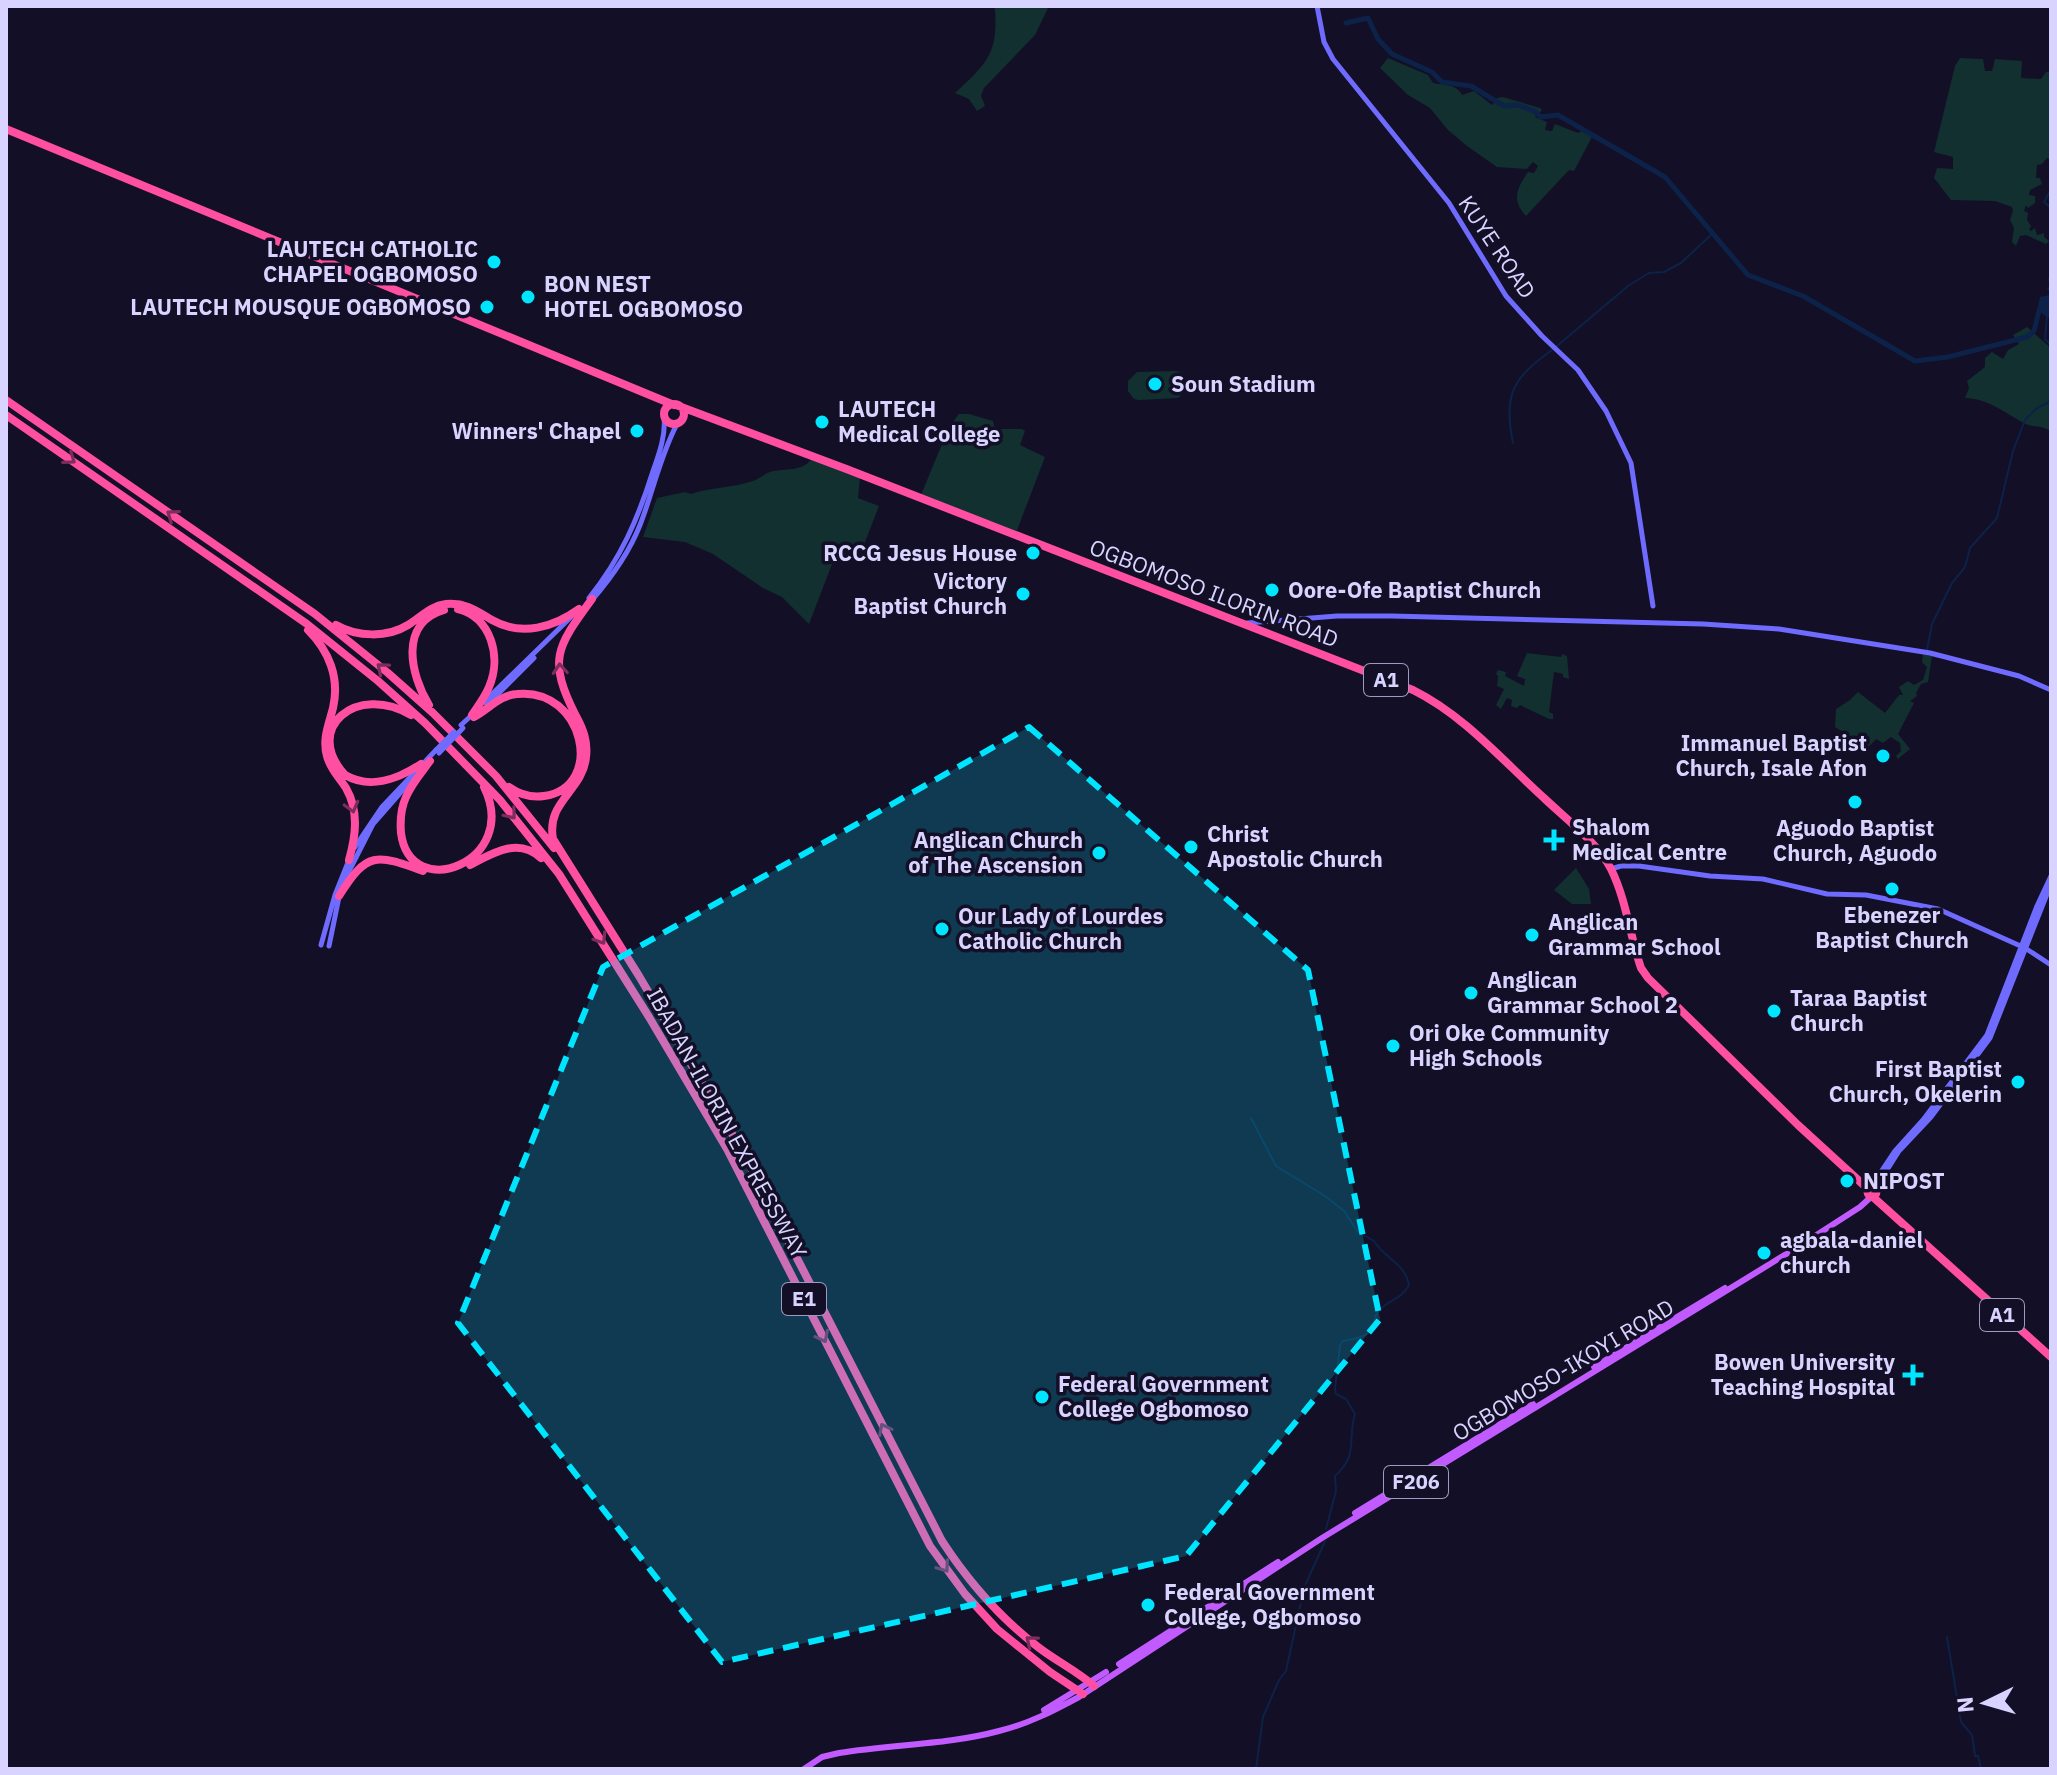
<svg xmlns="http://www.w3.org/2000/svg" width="2057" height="1775" viewBox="0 0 2057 1775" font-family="'IBM Plex Sans',sans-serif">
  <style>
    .green { fill: #12302f }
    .water { fill: #0c2248 }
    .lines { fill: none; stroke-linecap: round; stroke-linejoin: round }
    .stream { stroke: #0c2248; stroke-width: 2 }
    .river { stroke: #0c2248; stroke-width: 5 }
    .secondary { stroke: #6f6bff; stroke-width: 5 }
    .primary { stroke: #c25bff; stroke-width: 6 }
    .highway { stroke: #ff4fa3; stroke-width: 8 }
    .secondary-bridge { stroke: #6f6bff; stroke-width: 5 }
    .oneway { stroke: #7d2c5e }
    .marked { fill: #00e5ff; fill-opacity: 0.2; stroke: #00e5ff; stroke-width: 6; stroke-dasharray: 16 10; stroke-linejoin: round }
    .poi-dot { fill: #00e5ff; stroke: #130f26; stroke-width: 3 }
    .labels { text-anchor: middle; stroke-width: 7; stroke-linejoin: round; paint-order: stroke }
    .shield { fill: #130f26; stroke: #9e99be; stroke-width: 2 }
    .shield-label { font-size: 20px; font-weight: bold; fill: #d9d4ff }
    .street-label { font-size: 22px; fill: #d9d4ff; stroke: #130f26 }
    .poi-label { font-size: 22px; font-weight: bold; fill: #d9d4ff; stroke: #130f26; text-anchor: start }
  </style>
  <rect width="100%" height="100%" fill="#130f26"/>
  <path class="green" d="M992,6H1049L1035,35L984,88L981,96L985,106L977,111L969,99L955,93C987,63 998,54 995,9Z
    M1388,58L1428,75L1433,83C1444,85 1457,84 1462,95L1474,91L1492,105L1497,98L1503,97L1540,108L1542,110L1535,117L1547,122L1545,130L1552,131L1555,124L1578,133L1582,131L1592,137L1574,171L1569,170L1526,216C1511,200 1517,188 1528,172L1534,173L1538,166L1533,162L1527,169L1497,167L1467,146L1448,130L1430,108L1408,95L1380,68Z
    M1960,58L1983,59L1985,71H1992L1995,59L2022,61L2021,78L2041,79L2046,72L2051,71L2049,123L2051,160L2047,158L2042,164L2037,165L2036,178H2040L2042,184L2030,190L2029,195L2035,196V203L2028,208L2026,205L2024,211L2028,213L2027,220L2031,226L2029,230L2031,231L2035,228L2037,235L2044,233V237L2049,241L2046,244L2026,235L2020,236L2016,246L2012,242L2014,228L2010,220L2013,211L2012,207L1995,201L1951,200L1934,178L1937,168L1953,169V157L1934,152L1955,66Z
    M2027,327L2051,348V432C2043,425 2035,428 2026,424C2004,413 1990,399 1965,398L1969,388L1967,381L1985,367V358L1992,352L2003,359L2008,350L2019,344L2013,335Z
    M1176,371L1182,373C1189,382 1187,391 1178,398L1139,400L1134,399L1128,391V381L1137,372Z
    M959,414H969L993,421L995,429H1022L1025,431L1020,445L1045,457L1016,533L921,495L949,427Z
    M811,459L860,477L858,498L879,506L858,560L837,551L809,624L782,597L763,588L713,554L685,542L643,537L657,498L685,492L691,494C711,487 733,488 753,481C759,479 764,474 770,472C784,468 803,472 811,459Z
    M1527,653L1561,657L1562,654L1567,656L1569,679L1563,677V674L1554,672L1549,712L1553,714V719H1549L1520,705L1517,708L1511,706L1512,700L1507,698L1501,709L1496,705L1504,689L1497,686L1498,676L1496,674L1498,670L1506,672L1505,676L1524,686L1525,679L1517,676Z
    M1923,654L1932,656L1928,682L1921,684L1916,693L1917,696L1910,701L1914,703L1898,734L1910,749L1898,759L1896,756L1901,751L1900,743L1891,737L1883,743L1876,739L1862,754V744L1835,727L1836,709L1850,700L1858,692L1885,713L1899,695H1903L1899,687L1908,681L1914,685L1923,680L1927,667L1922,662Z
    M1576,868L1589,889L1591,904H1572L1554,890Z"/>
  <path class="water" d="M2051,270V318L2050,319L2037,310L2040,297L2049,295L2050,292L2047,289L2051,283L2048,280Z"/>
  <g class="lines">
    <path class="stream" d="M2051,190L2044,202L2051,208
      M2047,316L2045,339L2051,345
      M1557,346L1628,286L1649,273L1664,272L1681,263L1713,233
      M1513,443C1503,394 1513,378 1552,350
      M1927,650L1932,624L1952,583L1965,567L1970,548L1997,518L2013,451L2025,420L2037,408L2051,401
      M1251,1118L1276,1166L1325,1196L1344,1211L1358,1232L1374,1241C1384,1258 1405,1263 1409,1285C1402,1297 1395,1298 1384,1306C1362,1323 1391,1333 1343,1341L1340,1345L1335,1389L1336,1394L1346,1399L1355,1414C1347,1440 1359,1455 1335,1476L1336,1491L1326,1529
      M1947,1637L1961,1722L1972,1735L1975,1756H1978L1981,1769
      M1256,1769L1263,1717L1279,1680L1286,1671L1304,1588L1325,1541"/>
    <path class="river" d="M1346,23L1368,18L1378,39L1392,54L1432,72L1442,82L1471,86L1504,106L1517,105L1534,111L1541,117L1558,115L1665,177L1748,275L1803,296L1915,361L1948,357L2027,337L2034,331L2039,311"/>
    <path class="secondary" d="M1317,6L1324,42L1333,59L1449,203L1506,296L1542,336L1578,370L1606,411L1631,463L1653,606
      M589,598C621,558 638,519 653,471C659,454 666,435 664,417
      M592,600C611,578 629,553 640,525C653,492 660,456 677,424
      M1247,623L1337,616H1392L1703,624L1779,629L1930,653L2019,676L2051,690
      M484,702L571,617
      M487,705L534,658
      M461,725L472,715
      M355,847L382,807L436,750
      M1611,869L1621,866H1639L1710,876L1763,879L1827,894L1866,895L1938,909L2025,948L2051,965
      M343,883L373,824L415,776
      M321,945L335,895L349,860
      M329,946L339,897
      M1871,1187L1895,1151L1923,1120L1987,1035L2037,906L2051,876
      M1875,1189L1899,1151L1931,1117L1990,1038L2051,884"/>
    <path class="primary" d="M1594,1367L1725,1288
      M1355,1513L1533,1404
      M1119,1664L1278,1562
      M1044,1710L1106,1672
      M804,1769L822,1757L839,1753C892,1744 947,1745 999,1731C1028,1724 1053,1711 1079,1697L1322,1538L1801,1245L1860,1207L1871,1197"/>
    <path class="highway" d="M6,129L674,405
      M6,400L315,614L388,673L433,713L496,776L554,848
      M664 414a10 10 0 1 1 20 0a10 10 0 1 1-20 0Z
      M676,405L849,470L1413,690C1465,716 1502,760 1544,798C1566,819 1597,842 1611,869C1626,899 1630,936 1641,968L1648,978L1798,1125L1868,1189
      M6,415L307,624L378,681L425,723L500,800L559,874L649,1017L727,1149L930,1546L965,1594L997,1629L1050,1672L1083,1694
      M592,599C557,647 547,659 576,716C583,729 588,741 586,757C583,791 546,801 553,839L639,976L741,1149L942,1541C968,1581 999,1617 1038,1647C1056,1661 1077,1671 1094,1686
      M458,609C491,617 502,657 489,687C485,697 478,706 472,715
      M336,625C357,637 387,638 408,625C421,617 430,606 446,604C465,602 477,611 492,620C522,637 554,627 579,609
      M308,630C329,651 340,678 333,708C329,724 322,739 327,756C330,769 339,777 346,788C359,811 356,835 349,860
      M429,705C410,674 399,623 444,610
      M411,715C357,683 302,728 345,775C371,790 398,779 421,764
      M474,717C489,709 500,695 517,694C584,687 606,787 544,796C531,798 519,794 509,787
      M430,761C422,772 412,783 406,797C401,808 400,821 401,833C410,904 521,862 484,787
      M470,865C493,853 518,837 541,858
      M339,896C367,851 376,854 423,871
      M1867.5 1192a4.5 4.5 0 1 1 9 0a4.5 4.5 0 1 1-9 0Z
      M1873,1197L2051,1357"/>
    <path class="secondary-bridge" d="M436,750L454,732
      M439,753L463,728"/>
  </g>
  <defs><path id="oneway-chevron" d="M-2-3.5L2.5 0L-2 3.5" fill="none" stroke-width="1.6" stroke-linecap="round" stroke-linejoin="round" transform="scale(2)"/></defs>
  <g class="oneway">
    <use href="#oneway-chevron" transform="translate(70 459) rotate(35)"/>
    <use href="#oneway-chevron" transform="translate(172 515) rotate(-145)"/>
    <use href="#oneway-chevron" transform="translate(382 668) rotate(-140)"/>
    <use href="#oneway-chevron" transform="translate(560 669) rotate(-94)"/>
    <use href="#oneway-chevron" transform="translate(352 807) rotate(75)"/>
    <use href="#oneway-chevron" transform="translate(511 814) rotate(51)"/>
    <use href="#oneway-chevron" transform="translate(601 939) rotate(58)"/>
    <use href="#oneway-chevron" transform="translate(823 1337) rotate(63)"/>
    <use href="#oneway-chevron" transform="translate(884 1429) rotate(-117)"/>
    <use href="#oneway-chevron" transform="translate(944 1567) rotate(55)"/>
    <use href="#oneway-chevron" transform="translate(1031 1641) rotate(-141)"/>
  </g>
  <path class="marked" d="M1029,727L1308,970L1380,1319L1186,1556L722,1662L458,1323L603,967Z"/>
  <g class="poi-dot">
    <circle cx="494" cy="262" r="8"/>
    <circle cx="528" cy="297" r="8"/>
    <circle cx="487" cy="307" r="8"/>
    <circle cx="1155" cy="384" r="8"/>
    <circle cx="822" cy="422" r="8"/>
    <circle cx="637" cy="431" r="8"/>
    <circle cx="1033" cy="553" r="8"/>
    <circle cx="1272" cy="590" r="8"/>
    <circle cx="1023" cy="594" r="8"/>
    <circle cx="1883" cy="756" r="8"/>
    <circle cx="1855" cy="802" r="8"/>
    <path d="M1550 828h8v8h8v8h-8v8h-8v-8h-8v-8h8z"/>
    <circle cx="1191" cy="847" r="8"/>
    <circle cx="1099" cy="853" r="8"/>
    <circle cx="1892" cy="889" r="8"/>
    <circle cx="942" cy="929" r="8"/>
    <circle cx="1532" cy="935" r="8"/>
    <circle cx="1471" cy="993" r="8"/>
    <circle cx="1774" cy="1011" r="8"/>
    <circle cx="1393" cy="1046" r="8"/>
    <circle cx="2018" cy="1082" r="8"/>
    <circle cx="1847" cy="1181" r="8"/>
    <circle cx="1764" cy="1253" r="8"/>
    <path d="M1909 1363h8v8h8v8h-8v8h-8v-8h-8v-8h8z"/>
    <circle cx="1042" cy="1397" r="8"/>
    <circle cx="1148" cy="1605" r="8"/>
  </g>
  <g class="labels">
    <g class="shield">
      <rect x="1364" y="664" width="44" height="32" rx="6"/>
      <rect x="782" y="1283" width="44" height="32" rx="6"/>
      <rect x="1980" y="1299" width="44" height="32" rx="6"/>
      <rect x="1384" y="1466" width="64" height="32" rx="6"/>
    </g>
    <g class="shield-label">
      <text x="1386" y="687">A1</text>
      <text x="804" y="1306">E1</text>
      <text x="2002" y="1322">A1</text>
      <text x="1416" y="1489">F206</text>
    </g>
    <g class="street-label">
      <text transform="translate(1497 247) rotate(56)" y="8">KUYE ROAD</text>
      <text transform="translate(1214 593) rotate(21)" y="8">OGBOMOSO ILORIN ROAD</text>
      <text transform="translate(727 1123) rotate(61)" y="8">IBADAN-ILORIN EXPRESSWAY</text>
      <text transform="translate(1563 1370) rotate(-31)" y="8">OGBOMOSO-IKOYI ROAD</text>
    </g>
    <g class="poi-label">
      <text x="478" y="257" text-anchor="end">LAUTECH CATHOLIC<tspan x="478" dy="25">CHAPEL OGBOMOSO</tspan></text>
      <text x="544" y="292">BON NEST<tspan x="544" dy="25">HOTEL OGBOMOSO</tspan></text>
      <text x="471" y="315" text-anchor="end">LAUTECH MOUSQUE OGBOMOSO</text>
      <text x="1171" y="392">Soun Stadium</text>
      <text x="838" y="417">LAUTECH<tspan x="838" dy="25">Medical College</tspan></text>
      <text x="621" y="439" text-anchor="end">Winners' Chapel</text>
      <text x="1017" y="561" text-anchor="end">RCCG Jesus House</text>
      <text x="1007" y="589" text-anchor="end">Victory<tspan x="1007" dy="25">Baptist Church</tspan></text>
      <text x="1288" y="598">Oore-Ofe Baptist Church</text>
      <text x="1867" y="751" text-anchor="end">Immanuel Baptist<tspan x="1867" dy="25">Church, Isale Afon</tspan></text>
      <text x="1572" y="835">Shalom<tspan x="1572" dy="25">Medical Centre</tspan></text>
      <text x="1855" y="836" text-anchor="middle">Aguodo Baptist<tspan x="1855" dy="25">Church, Aguodo</tspan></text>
      <text x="1207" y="842">Christ<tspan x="1207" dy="25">Apostolic Church</tspan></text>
      <text x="1083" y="848" text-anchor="end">Anglican Church<tspan x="1083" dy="25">of The Ascension</tspan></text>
      <text x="1892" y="923" text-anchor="middle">Ebenezer<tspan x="1892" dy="25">Baptist Church</tspan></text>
      <text x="958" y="924">Our Lady of Lourdes<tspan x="958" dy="25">Catholic Church</tspan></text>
      <text x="1548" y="930">Anglican<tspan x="1548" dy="25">Grammar School</tspan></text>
      <text x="1487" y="988">Anglican<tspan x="1487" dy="25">Grammar School 2</tspan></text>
      <text x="1790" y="1006">Taraa Baptist<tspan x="1790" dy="25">Church</tspan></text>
      <text x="1409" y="1041">Ori Oke Community<tspan x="1409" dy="25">High Schools</tspan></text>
      <text x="2002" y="1077" text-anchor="end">First Baptist<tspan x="2002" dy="25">Church, Okelerin</tspan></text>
      <text x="1863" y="1189">NIPOST</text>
      <text x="1780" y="1248">agbala-daniel<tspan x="1780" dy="25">church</tspan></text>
      <text x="1895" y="1370" text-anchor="end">Bowen University<tspan x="1895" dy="25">Teaching Hospital</tspan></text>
      <text x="1058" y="1392">Federal Government<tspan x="1058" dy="25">College Ogbomoso</tspan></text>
      <text x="1164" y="1600">Federal Government<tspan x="1164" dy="25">College, Ogbomoso</tspan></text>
    </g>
  </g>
  <rect width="2057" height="1775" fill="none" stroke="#d9d4ff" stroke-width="16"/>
  <g transform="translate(1985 1703) rotate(265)" stroke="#130f26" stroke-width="6" paint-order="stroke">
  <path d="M0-6L14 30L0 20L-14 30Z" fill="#d9d4ff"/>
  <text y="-12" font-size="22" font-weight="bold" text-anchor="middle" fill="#d9d4ff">N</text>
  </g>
</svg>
